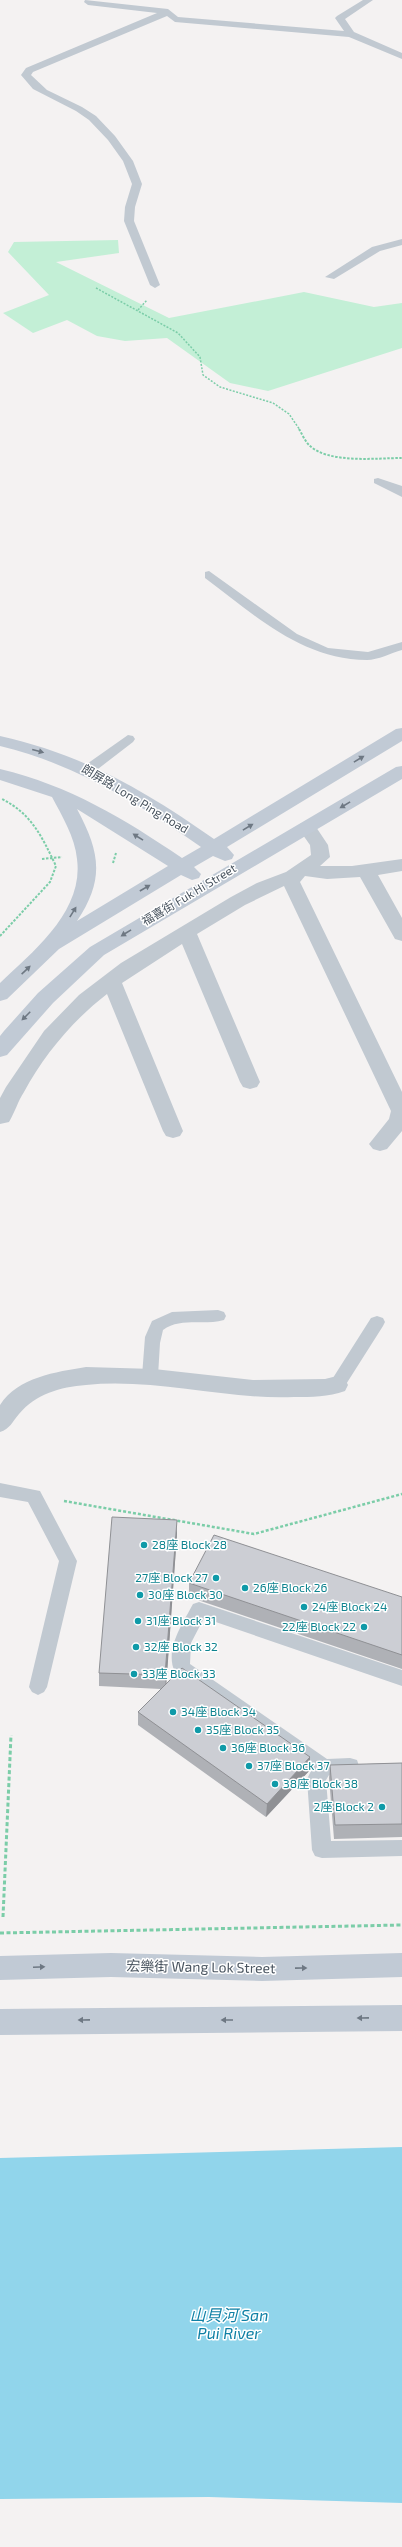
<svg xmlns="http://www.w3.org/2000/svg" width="402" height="2547" viewBox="0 0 402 2547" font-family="'Exo 2','Noto Sans TC',sans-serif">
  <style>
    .green { fill: #c3efd6 }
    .water { fill: #91d5eb }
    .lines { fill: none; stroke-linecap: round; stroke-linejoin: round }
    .path-far3 { stroke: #7bcda8; stroke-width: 1.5; stroke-dasharray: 2 1.5; stroke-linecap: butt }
    .path-far2 { stroke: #7bcda8; stroke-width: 2; stroke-dasharray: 2.5 1.5; stroke-linecap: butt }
    .path-far1 { stroke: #7bcda8; stroke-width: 2.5; stroke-dasharray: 3 2; stroke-linecap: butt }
    .path { stroke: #7bcda8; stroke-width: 3; stroke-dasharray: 4 2.5; stroke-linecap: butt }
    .lane { fill: #c1c9d1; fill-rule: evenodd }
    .street { fill: #c1c9d1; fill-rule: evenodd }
    .secondary { fill: #c1cad5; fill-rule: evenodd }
    .wall { fill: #afb1b6 }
    .shaded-wall { fill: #8f9094 }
    .building { fill: #ccced4; stroke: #8f9094 }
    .oneway { fill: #6e7883 }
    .culture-dot { fill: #0f9aa8; stroke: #fff; stroke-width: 1.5 }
    .labels { text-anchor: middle; stroke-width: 3; stroke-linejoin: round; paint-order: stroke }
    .street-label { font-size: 12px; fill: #4a5560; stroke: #fff }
    .culture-label { font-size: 12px; fill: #0d838f; stroke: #fff; text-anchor: start }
    .near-street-label { font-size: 14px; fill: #4a5560; stroke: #fff }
    .near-water-label { font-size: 16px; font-style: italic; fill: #0f80a5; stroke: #fff }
  </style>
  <rect width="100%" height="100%" fill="#f4f2f2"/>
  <path class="green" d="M118,240L119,253L56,262L169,318L304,292L374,307L402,303V348L268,391L230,383L167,338L125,341L97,336L67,320L33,333L3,313L49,295L8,252L14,242Z"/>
  <path class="water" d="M402,2147V2503L209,2497L0,2499V2158Z"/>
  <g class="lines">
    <path class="path-far3" d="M96,288L178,333L200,357L203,375L220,387L273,403L289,414L300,430
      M138,310L147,300"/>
    <path class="path-far2" d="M299,429C302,434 305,441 309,445C328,464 377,458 402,458
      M42,859L62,857
      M113,863L116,853
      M0,936L50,882L56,866C42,837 32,814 2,799"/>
    <path class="path-far1" d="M64,1501L254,1534L402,1494"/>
    <path class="path" d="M3,1917L11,1735
      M0,1933L402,1925"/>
    <path class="lane" d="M85,0L168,9L178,17L344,31L335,18L337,16L363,0H373L345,19L354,32L402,53V59L349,37L175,22L167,16L33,72L31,75L47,90L82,107L96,116L115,136L133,161L142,184L135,207L134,221L160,285L155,288L150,285L124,221L125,207L132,184L123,161L108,140L89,120L76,111L33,89L21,75L26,68L157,13L88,5L84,2Z
      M402,239V245L380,251L334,279L325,277L372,247Z
      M378,478L402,486V497L374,483V479Z
      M209,571L297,634L328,648L368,652L402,642V650C391,653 378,660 367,660C300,659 255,615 205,578V572Z
      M128,735L133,736L135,739L133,742L94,772H84L82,769L84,766Z
      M218,1310L224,1312L226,1316L224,1320C204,1326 181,1317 163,1330L160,1343L158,1376L156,1380L150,1382L144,1380L142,1376L145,1337L152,1321L172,1312Z
      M377,1316L383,1318L385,1322L383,1326L343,1389L337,1391L331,1389L329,1385L331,1381L371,1318Z
      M0,1483L40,1491L77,1561L47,1687L44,1692L38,1695L32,1692L29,1687L59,1561L28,1502L0,1497Z
      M199,1602L402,1670V1686L204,1618L191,1643L190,1664L327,1759L350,1758L357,1760L359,1766L357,1772L329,1775L326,1780L331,1841L402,1840V1856L322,1858L315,1856L312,1850L307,1779L312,1769L175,1672C164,1650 183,1623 193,1604Z"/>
    <path class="street" d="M307,822L314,824L328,845L330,857L320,866H352L402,859V871L378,875L402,918V941L395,939L360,877L327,879L305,876L300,882L402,1092V1131L387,1149L380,1151L373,1149L369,1144L389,1119L391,1111L284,886L245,905L197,934L260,1082L257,1087L250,1089L243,1087L240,1082L182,944L122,983L183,1131L180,1136L173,1138L166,1136L163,1131L107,994C73,1020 44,1055 24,1092C18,1101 15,1112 9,1122L0,1124V1098L6,1087L44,1031L79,995L121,963L231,897L257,883L286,872L311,855L310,845L298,828L300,824Z
      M86,1367L154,1369L253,1380L325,1379L337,1376L345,1379L348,1385L345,1391C328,1397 312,1397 294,1397C225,1400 156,1378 86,1385C60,1387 36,1394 19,1414C12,1422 10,1429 0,1432V1405C18,1377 56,1372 86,1367Z"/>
    <path class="secondary" d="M402,728V741L227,847L234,855L232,859L225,861L213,856L194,867L201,874L199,878L192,880L181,875L59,949L7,999L0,1001V983C34,951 84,911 77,859C75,837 62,816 52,797L0,780V769C70,786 123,818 182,858L201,847C138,803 75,764 0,746V736C84,755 144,790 214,839L396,729ZM77,809L168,866L77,921C105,879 100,852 77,809Z
      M402,766V779L104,955L53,1003L7,1055L0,1057V1036L4,1031L38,993L90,947L396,767Z
      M111,1953L262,1957L402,1953V1977L262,1981L111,1977L0,1980V1956Z
      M402,2005V2031L0,2035V2009Z"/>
  </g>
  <path class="wall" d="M177,1534L166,1684L310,1757V1770L266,1817L138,1725V1712L161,1689L99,1686V1673Z
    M189,1583L402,1597V1669L189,1597Z
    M402,1763V1837L334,1839L329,1778L330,1765Z"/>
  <path class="shaded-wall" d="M177,1520V1534L166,1689L165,1675Z
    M310,1757V1770L266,1817L267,1804Z"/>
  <path class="building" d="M112,1517L177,1520L165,1675L99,1673Z
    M214,1535L402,1597V1655L189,1583Z
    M182,1668L310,1757L267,1804L138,1712Z
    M402,1763V1824L335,1825L330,1765Z"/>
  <defs><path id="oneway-solid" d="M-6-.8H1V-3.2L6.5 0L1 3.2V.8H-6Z"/></defs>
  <g class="oneway">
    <use href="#oneway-solid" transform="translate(38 751) rotate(15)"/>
    <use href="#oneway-solid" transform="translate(359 759) rotate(-31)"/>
    <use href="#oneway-solid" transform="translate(345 805) rotate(149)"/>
    <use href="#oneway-solid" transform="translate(248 827) rotate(-31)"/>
    <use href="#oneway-solid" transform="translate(138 837) rotate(-148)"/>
    <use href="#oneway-solid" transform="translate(145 888) rotate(-30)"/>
    <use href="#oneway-solid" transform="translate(73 912) rotate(-58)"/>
    <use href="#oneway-solid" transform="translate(126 933) rotate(148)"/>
    <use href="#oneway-solid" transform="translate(26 970) rotate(-43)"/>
    <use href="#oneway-solid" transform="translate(26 1016) rotate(135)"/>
    <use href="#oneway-solid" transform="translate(39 1967) rotate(-2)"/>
    <use href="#oneway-solid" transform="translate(301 1968) rotate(-1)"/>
    <use href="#oneway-solid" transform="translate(363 2018) rotate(179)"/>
    <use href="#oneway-solid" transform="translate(84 2020) rotate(179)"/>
    <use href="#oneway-solid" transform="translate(227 2020) rotate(180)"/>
  </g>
  <g class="culture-dot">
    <circle cx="144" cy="1545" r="4"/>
    <circle cx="216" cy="1578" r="4"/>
    <circle cx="245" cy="1588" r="4"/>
    <circle cx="140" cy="1595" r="4"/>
    <circle cx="304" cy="1607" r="4"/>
    <circle cx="138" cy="1621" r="4"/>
    <circle cx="364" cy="1627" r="4"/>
    <circle cx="136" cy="1647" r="4"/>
    <circle cx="134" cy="1674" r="4"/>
    <circle cx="173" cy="1712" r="4"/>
    <circle cx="198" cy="1730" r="4"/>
    <circle cx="223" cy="1748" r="4"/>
    <circle cx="249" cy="1766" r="4"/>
    <circle cx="275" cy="1784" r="4"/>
    <circle cx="382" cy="1807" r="4"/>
  </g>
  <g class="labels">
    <g class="street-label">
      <text transform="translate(135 799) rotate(31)" y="4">朗屏路 Long Ping Road</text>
      <text transform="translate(189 895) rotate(-31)" y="4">福喜街 Fuk Hi Street</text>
    </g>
    <g class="culture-label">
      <text x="152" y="1549">28座 Block 28</text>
      <text x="208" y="1582" text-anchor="end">27座 Block 27</text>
      <text x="253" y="1592">26座 Block 26</text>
      <text x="148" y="1599">30座 Block 30</text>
      <text x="312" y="1611">24座 Block 24</text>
      <text x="146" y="1625">31座 Block 31</text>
      <text x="356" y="1631" text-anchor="end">22座 Block 22</text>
      <text x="144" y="1651">32座 Block 32</text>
      <text x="142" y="1678">33座 Block 33</text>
      <text x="181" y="1716">34座 Block 34</text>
      <text x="206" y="1734">35座 Block 35</text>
      <text x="231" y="1752">36座 Block 36</text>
      <text x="257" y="1770">37座 Block 37</text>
      <text x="283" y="1788">38座 Block 38</text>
      <text x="374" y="1811" text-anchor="end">2座 Block 2</text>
    </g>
    <g class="near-street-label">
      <text transform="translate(201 1967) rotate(1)" y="5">宏樂街 Wang Lok Street</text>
    </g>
    <g class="near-water-label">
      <text x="229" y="2321">山貝河 San<tspan x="229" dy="18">Pui River</tspan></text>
    </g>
  </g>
</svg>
